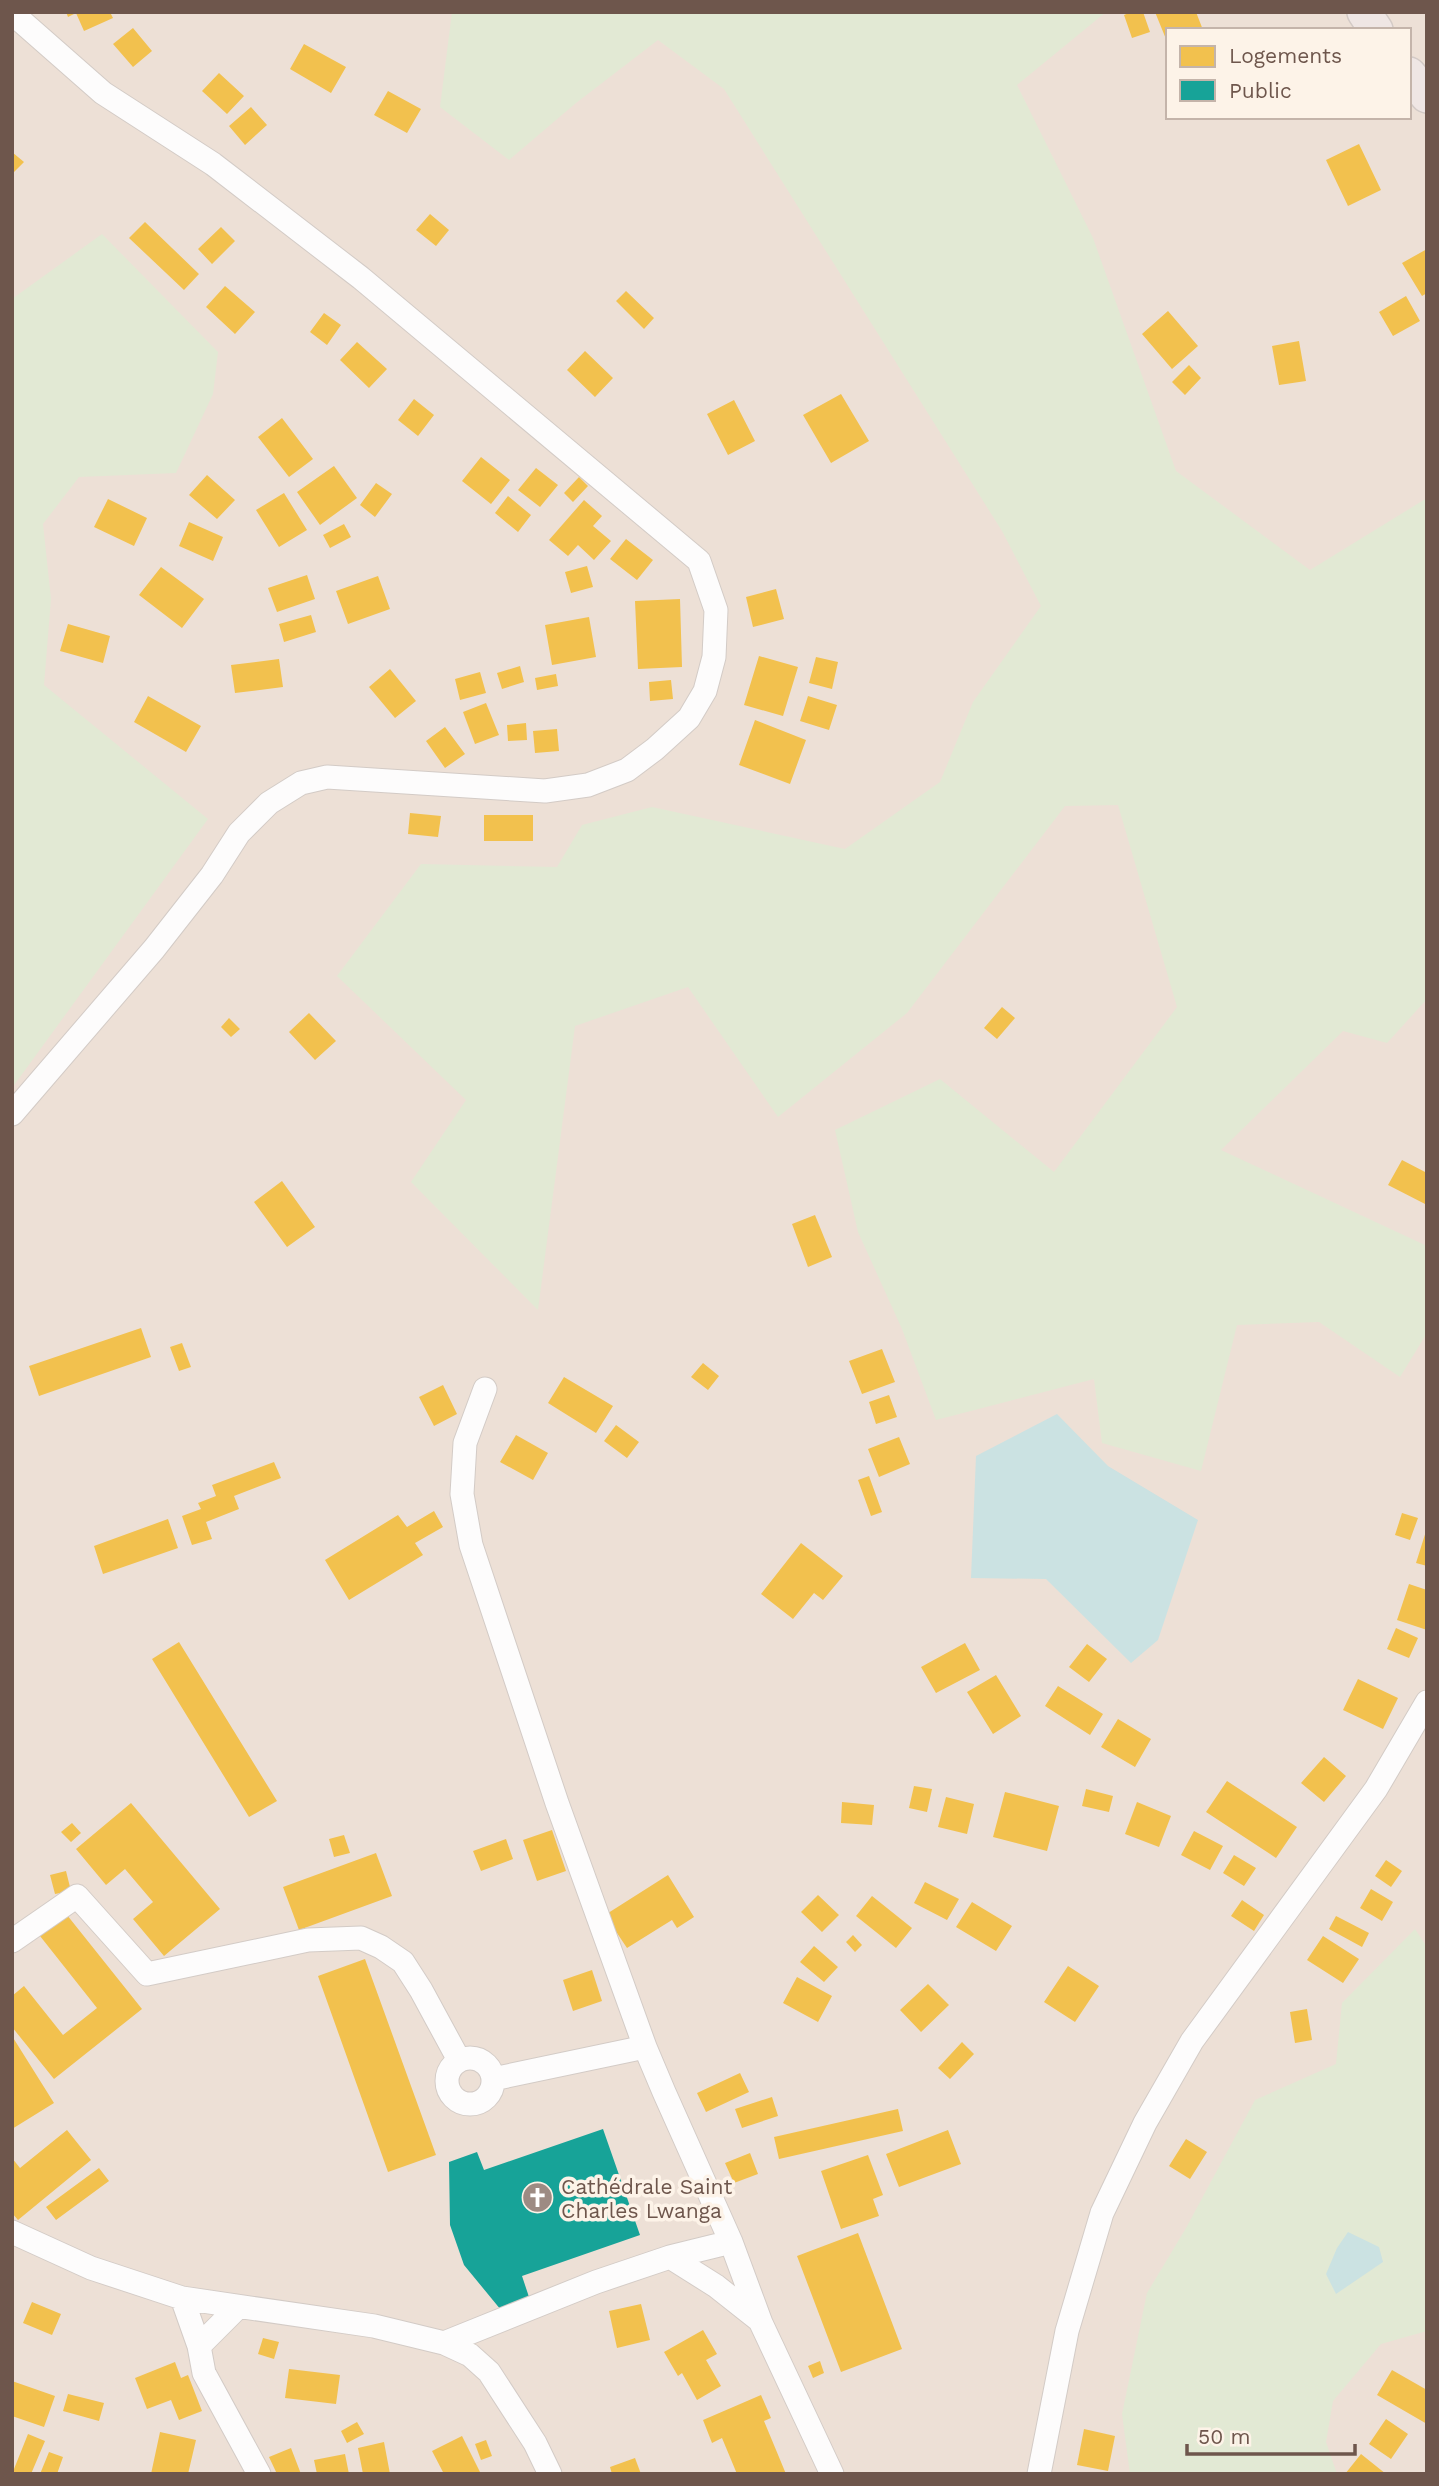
<svg xmlns="http://www.w3.org/2000/svg" width="1439" height="2486" font-family="'Work Sans',sans-serif">
<style>
.residential{fill:#ede0d6;fill-rule:evenodd}
.green{fill:#e2e9d4}
.water{fill:#cbe2e2}
.homes{fill:#f2c14e}
.public{fill:#17a398}
.lines{fill:none;stroke-linecap:round;stroke-linejoin:round}
.minor-casing{stroke:#d3cbc6;stroke-width:25}
.highway-casing{stroke:#d3cac6;stroke-width:36}
.minor{stroke:#fdfcfc;stroke-width:23}
.highway{stroke:#efe6e4;stroke-width:33}
.labels{text-anchor:middle;dominant-baseline:central;stroke-width:7;stroke-linejoin:round;paint-order:stroke}
.poi-label{font-size:21px;fill:#6e564c;stroke:#fdf3e8;text-anchor:start}
</style>
<rect width="100%" height="100%" fill="#f4eee8"/>
<path class="residential" d="M 12,12 L 1427,12 L 1427,2474 L 12,2474 ZM 1168,30 L 1409,30 L 1409,117 L 1168,117 Z"/>
<path class="green" d="M 452,12 L 1106,12 L 1017,85 L 1093,238 L 1176,471 L 1310,570 L 1427,498 L 1427,999 L 1387,1043 L 1343,1031 L 1221,1150 L 1427,1246 L 1427,1333 L 1400,1377 L 1319,1322 L 1237,1325 L 1201,1471 L 1102,1443 L 1094,1379 L 936,1420 L 902,1329 L 858,1232 L 835,1130 L 940,1079 L 1054,1172 L 1177,1007 L 1118,805 L 1065,806 L 907,1013 L 778,1117 L 688,987 L 575,1026 L 538,1310 L 411,1182 L 466,1100 L 337,976 L 421,864 L 557,867 L 582,825 L 652,807 L 845,849 L 940,782 L 973,702 L 1041,606 L 1002,531 L 724,89 L 658,40 L 576,103 L 509,160 L 440,107 Z
M 102,234 L 218,352 L 213,394 L 176,473 L 79,477 L 43,524 L 51,599 L 44,685 L 208,819 L 12,1088 L 12,299 Z
M 1415,1929 L 1427,1947 L 1427,2331 L 1381,2344 L 1333,2401 L 1326,2442 L 1337,2474 L 1130,2474 L 1122,2414 L 1147,2293 L 1186,2228 L 1255,2100 L 1336,2064 L 1342,2003 Z"/>
<path class="water" d="M 1057,1414 L 1108,1466 L 1198,1520 L 1158,1640 L 1131,1663 L 1046,1579 L 971,1578 L 976,1456 Z
M 1348,2232 L 1379,2247 L 1383,2262 L 1336,2294 L 1326,2274 L 1337,2248 Z"/>
<path class="homes" d="M 66,12 L 110,12 L 113,18 L 84,31 L 76,13 L 68,17 Z
M 1131,12 L 1143,12 L 1150,32 L 1132,38 L 1124,15 Z
M 1155,12 L 1196,12 L 1203,30 L 1168,30 L 1168,44 Z
M 133,28 L 152,51 L 133,67 L 113,44 Z
M 304,44 L 346,67 L 331,93 L 290,69 Z
M 219,73 L 244,96 L 227,114 L 202,91 Z
M 388,91 L 421,109 L 407,133 L 374,115 Z
M 251,107 L 267,125 L 245,145 L 229,126 Z
M 1359,144 L 1381,190 L 1348,206 L 1326,160 Z
M 12,152 L 24,162 L 12,174 Z
M 430,214 L 449,230 L 436,246 L 416,230 Z
M 145,222 L 199,274 L 184,290 L 129,238 Z
M 221,227 L 235,241 L 212,264 L 198,249 Z
M 1427,249 L 1427,293 L 1422,296 L 1402,263 Z
M 225,286 L 255,312 L 235,334 L 206,307 Z
M 626,291 L 654,318 L 644,329 L 616,301 Z
M 1406,296 L 1420,321 L 1393,336 L 1379,312 Z
M 1168,311 L 1198,346 L 1172,369 L 1142,334 Z
M 324,313 L 341,325 L 327,345 L 310,332 Z
M 1299,341 L 1306,381 L 1279,385 L 1272,346 Z
M 357,342 L 387,369 L 369,388 L 340,360 Z
M 585,351 L 613,378 L 595,397 L 567,370 Z
M 1189,365 L 1201,378 L 1185,395 L 1172,382 Z
M 841,394 L 869,441 L 831,463 L 803,415 Z
M 414,399 L 434,415 L 418,436 L 398,420 Z
M 734,400 L 755,441 L 728,455 L 707,414 Z
M 282,418 L 313,459 L 289,477 L 258,437 Z
M 481,457 L 510,480 L 491,504 L 462,481 Z
M 334,466 L 357,498 L 320,525 L 297,492 Z
M 536,468 L 558,485 L 540,507 L 518,490 Z
M 207,475 L 235,500 L 217,519 L 189,495 Z
M 579,477 L 588,486 L 573,502 L 564,493 Z
M 376,483 L 392,494 L 375,517 L 360,505 Z
M 284,493 L 307,530 L 279,547 L 256,510 Z
M 508,496 L 531,515 L 518,532 L 495,513 Z
M 108,499 L 147,518 L 134,546 L 94,527 Z
M 584,500 L 602,516 L 593,526 L 611,541 L 594,560 L 578,545 L 568,556 L 549,540 Z
M 189,522 L 223,537 L 213,561 L 179,546 Z
M 344,524 L 351,537 L 330,548 L 323,535 Z
M 626,539 L 653,560 L 637,580 L 610,559 Z
M 587,566 L 593,587 L 571,593 L 565,572 Z
M 161,567 L 204,599 L 182,628 L 139,595 Z
M 307,575 L 315,599 L 277,612 L 268,588 Z
M 378,576 L 390,609 L 348,624 L 336,591 Z
M 776,589 L 784,619 L 753,627 L 746,597 Z
M 680,599 L 682,667 L 638,669 L 635,601 Z
M 311,615 L 316,632 L 284,642 L 279,624 Z
M 589,617 L 596,657 L 552,665 L 545,625 Z
M 68,624 L 110,636 L 103,663 L 60,651 Z
M 759,656 L 798,667 L 783,716 L 744,705 Z
M 816,657 L 838,662 L 832,689 L 809,683 Z
M 279,659 L 283,687 L 235,693 L 231,665 Z
M 520,666 L 524,682 L 502,689 L 497,673 Z
M 390,669 L 416,701 L 395,718 L 369,687 Z
M 480,672 L 486,693 L 460,700 L 455,679 Z
M 556,674 L 558,686 L 537,690 L 535,678 Z
M 671,680 L 673,699 L 650,701 L 649,682 Z
M 148,696 L 201,726 L 186,752 L 134,722 Z
M 808,696 L 837,705 L 829,730 L 800,721 Z
M 486,703 L 499,735 L 475,744 L 463,712 Z
M 755,720 L 806,740 L 790,784 L 739,765 Z
M 526,723 L 527,740 L 508,741 L 507,725 Z
M 445,727 L 465,754 L 445,768 L 426,741 Z
M 557,729 L 559,751 L 535,753 L 533,731 Z
M 410,813 L 441,816 L 438,837 L 408,834 Z
M 484,815 L 533,815 L 533,841 L 484,841 Z
M 1002,1007 L 1015,1018 L 997,1039 L 984,1028 Z
M 309,1013 L 336,1041 L 315,1060 L 289,1032 Z
M 229,1018 L 240,1029 L 231,1037 L 221,1027 Z
M 1402,1160 L 1427,1173 L 1427,1205 L 1388,1185 Z
M 282,1181 L 315,1227 L 287,1247 L 254,1202 Z
M 815,1215 L 832,1257 L 808,1267 L 792,1224 Z
M 141,1328 L 151,1357 L 39,1396 L 29,1366 Z
M 182,1343 L 191,1367 L 179,1371 L 170,1347 Z
M 882,1349 L 895,1382 L 862,1394 L 849,1361 Z
M 703,1363 L 719,1376 L 708,1390 L 691,1377 Z
M 564,1377 L 613,1406 L 596,1433 L 548,1403 Z
M 443,1385 L 457,1414 L 434,1426 L 419,1397 Z
M 889,1395 L 897,1417 L 876,1424 L 869,1402 Z
M 616,1425 L 639,1442 L 627,1458 L 604,1441 Z
M 516,1435 L 548,1453 L 533,1480 L 500,1462 Z
M 899,1437 L 910,1464 L 879,1477 L 868,1449 Z
M 274,1462 L 281,1478 L 234,1496 L 239,1509 L 206,1522 L 212,1539 L 192,1545 L 182,1516 L 201,1509 L 198,1503 L 216,1496 L 212,1485 Z
M 869,1476 L 882,1512 L 871,1516 L 858,1480 Z
M 434,1511 L 443,1527 L 415,1543 L 423,1555 L 349,1600 L 325,1560 L 398,1515 L 407,1527 Z
M 1402,1513 L 1418,1518 L 1410,1540 L 1395,1535 Z
M 168,1519 L 178,1548 L 103,1574 L 94,1546 Z
M 1427,1528 L 1427,1566 L 1416,1563 Z
M 801,1543 L 843,1576 L 823,1600 L 814,1593 L 793,1619 L 761,1594 Z
M 1409,1584 L 1427,1590 L 1427,1630 L 1397,1620 Z
M 1396,1628 L 1418,1638 L 1409,1658 L 1387,1649 Z
M 179,1642 L 277,1801 L 249,1817 L 152,1659 Z
M 965,1643 L 980,1670 L 936,1693 L 921,1667 Z
M 1087,1644 L 1107,1659 L 1089,1682 L 1069,1667 Z
M 996,1675 L 1021,1716 L 993,1734 L 967,1692 Z
M 1358,1679 L 1398,1698 L 1383,1729 L 1343,1710 Z
M 1058,1686 L 1103,1714 L 1090,1735 L 1045,1706 Z
M 1118,1719 L 1151,1739 L 1135,1767 L 1101,1747 Z
M 1324,1757 L 1346,1776 L 1324,1802 L 1301,1783 Z
M 1227,1781 L 1297,1827 L 1276,1858 L 1206,1812 Z
M 914,1786 L 932,1789 L 927,1812 L 909,1808 Z
M 1086,1789 L 1113,1796 L 1109,1812 L 1082,1806 Z
M 1005,1792 L 1059,1806 L 1047,1851 L 993,1837 Z
M 946,1797 L 974,1804 L 967,1834 L 938,1827 Z
M 842,1802 L 874,1805 L 872,1825 L 841,1823 Z
M 1137,1802 L 1171,1816 L 1159,1847 L 1125,1834 Z
M 131,1803 L 220,1909 L 164,1956 L 133,1919 L 153,1902 L 125,1869 L 106,1885 L 76,1849 Z
M 72,1823 L 81,1833 L 71,1842 L 61,1832 Z
M 552,1830 L 566,1871 L 537,1881 L 523,1840 Z
M 1194,1831 L 1223,1846 L 1210,1870 L 1181,1855 Z
M 344,1835 L 350,1853 L 334,1857 L 329,1839 Z
M 506,1839 L 513,1859 L 481,1871 L 473,1851 Z
M 376,1853 L 392,1896 L 299,1930 L 283,1887 Z
M 1234,1855 L 1256,1868 L 1244,1886 L 1223,1873 Z
M 1386,1860 L 1402,1871 L 1391,1887 L 1375,1876 Z
M 66,1871 L 71,1891 L 55,1894 L 50,1875 Z
M 668,1875 L 694,1917 L 677,1928 L 672,1920 L 627,1948 L 605,1915 Z
M 925,1882 L 959,1899 L 947,1920 L 914,1903 Z
M 1371,1889 L 1393,1902 L 1382,1921 L 1360,1908 Z
M 818,1895 L 839,1915 L 822,1932 L 801,1912 Z
M 872,1896 L 912,1928 L 896,1948 L 856,1916 Z
M 1242,1900 L 1264,1915 L 1254,1931 L 1231,1916 Z
M 972,1902 L 1012,1926 L 996,1951 L 956,1927 Z
M 67,1915 L 142,2009 L 54,2079 L 12,2027 L 12,1996 L 24,1986 L 63,2035 L 97,2008 L 40,1936 Z
M 1336,1916 L 1369,1933 L 1362,1947 L 1329,1929 Z
M 853,1935 L 862,1945 L 855,1952 L 846,1942 Z
M 1323,1936 L 1359,1959 L 1343,1983 L 1307,1960 Z
M 814,1946 L 838,1967 L 824,1982 L 800,1962 Z
M 365,1959 L 436,2155 L 388,2172 L 318,1976 Z
M 1068,1966 L 1099,1986 L 1075,2022 L 1044,2002 Z
M 592,1970 L 602,2001 L 573,2011 L 563,1980 Z
M 797,1977 L 832,1996 L 818,2022 L 783,2003 Z
M 928,1984 L 949,2005 L 921,2032 L 900,2010 Z
M 1307,2009 L 1312,2040 L 1295,2043 L 1290,2012 Z
M 12,2036 L 54,2103 L 12,2129 Z
M 962,2042 L 974,2054 L 950,2079 L 938,2068 Z
M 740,2073 L 749,2092 L 706,2112 L 697,2093 Z
M 772,2097 L 778,2116 L 742,2128 L 735,2109 Z
M 898,2109 L 903,2131 L 779,2159 L 774,2137 Z
M 67,2130 L 91,2160 L 18,2220 L 12,2213 L 12,2158 L 20,2168 Z
M 948,2130 L 961,2164 L 899,2187 L 886,2154 Z
M 1186,2139 L 1207,2152 L 1190,2179 L 1169,2166 Z
M 750,2153 L 758,2174 L 734,2183 L 725,2163 Z
M 868,2155 L 883,2195 L 873,2199 L 879,2216 L 841,2229 L 821,2171 Z
M 99,2168 L 109,2181 L 56,2220 L 46,2207 Z
M 858,2233 L 902,2349 L 841,2372 L 797,2256 Z
M 32,2302 L 61,2314 L 52,2335 L 23,2323 Z
M 641,2304 L 650,2340 L 617,2348 L 609,2311 Z
M 703,2330 L 717,2354 L 706,2360 L 721,2386 L 697,2400 L 682,2373 L 678,2376 L 664,2352 Z
M 263,2338 L 279,2342 L 274,2359 L 258,2354 Z
M 820,2361 L 824,2373 L 813,2378 L 808,2366 Z
M 175,2362 L 181,2378 L 188,2375 L 202,2411 L 179,2420 L 171,2400 L 147,2409 L 135,2378 Z
M 289,2369 L 340,2375 L 336,2404 L 285,2398 Z
M 1392,2370 L 1427,2390 L 1427,2424 L 1377,2395 Z
M 12,2381 L 55,2396 L 44,2427 L 12,2416 Z
M 68,2394 L 104,2403 L 99,2421 L 63,2411 Z
M 761,2395 L 771,2418 L 764,2421 L 786,2474 L 737,2474 L 722,2438 L 712,2443 L 703,2420 Z
M 1386,2419 L 1408,2434 L 1391,2459 L 1369,2444 Z
M 357,2422 L 364,2434 L 347,2443 L 341,2431 Z
M 1084,2429 L 1115,2436 L 1108,2471 L 1077,2465 Z
M 160,2432 L 196,2440 L 188,2474 L 151,2474 Z
M 28,2434 L 45,2441 L 31,2474 L 12,2474 Z
M 462,2436 L 481,2474 L 444,2474 L 432,2451 Z
M 486,2440 L 492,2456 L 481,2460 L 475,2444 Z
M 384,2442 L 390,2474 L 363,2474 L 358,2448 Z
M 291,2448 L 301,2474 L 277,2474 L 269,2457 Z
M 49,2452 L 63,2457 L 57,2474 L 40,2474 Z
M 345,2454 L 349,2474 L 317,2474 L 314,2460 Z
M 1361,2454 L 1386,2474 L 1345,2474 Z
M 635,2458 L 641,2474 L 612,2474 L 610,2467 Z"/>
<path class="public" d="M 603,2129 L 640,2235 L 522,2276 L 530,2300 L 501,2310 L 464,2265 L 450,2225 L 449,2162 L 477,2152 L 484,2170 Z"/>
<g class="lines">
<defs>
<path id="minor" d="M 12,13 L 103,93 L 213,164 L 361,278 L 699,561 L 716,610 L 714,657 L 705,691 L 689,718 L 655,749 L 627,770 L 588,785 L 545,791 L 327,777 L 301,783 L 269,803 L 239,833 L 212,875 L 154,949 L 12,1114
M 485,1389 L 465,1443 L 462,1494 L 471,1545 L 557,1803 L 645,2047
M 12,1941 L 77,1896 L 147,1974 L 308,1940 L 361,1938 L 381,1947 L 403,1962 L 421,1990 L 459,2060
M447 2081a23 23 0 1 1 46 0a23 23 0 1 1-46 0Z
M 493,2079 L 645,2047 L 664,2092 L 731,2242 L 761,2323 L 832,2474
M 12,2232 L 91,2268 L 182,2298 L 374,2326 L 444,2343 L 470,2355 L 489,2372 L 535,2443 L 550,2474
M 670,2257 L 716,2286 L 759,2320
M 182,2298 L 199,2346 L 204,2373 L 259,2474
M 444,2343 L 596,2282 L 670,2257 L 731,2242
M 199,2346 L 238,2307
M 1039,2474 L 1067,2331 L 1102,2213 L 1145,2123 L 1192,2041 L 1376,1789 L 1427,1702"/>
<path id="highway" d="M 1364,12 L 1376,30
M 1409,74 L 1427,96"/>
</defs>
<use href="#minor" class="minor-casing"/>
<use href="#highway" class="highway-casing"/>
<use href="#minor" class="minor"/>
<use href="#highway" class="highway"/>
</g>
<defs>
<symbol id="church-disc" viewBox="-11 -11 22 22"><circle r="9.5" fill="#9d8b83" stroke="#fdf3e8"/><path d="M-1.2-6h2.4v3.5h3.3v2.4h-3.3V6h-2.4V-.1h-3.3v-2.4h3.3Z" fill="#fff"/></symbol>
</defs>
<g fill-rule="evenodd">
<use href="#church-disc" x="520" y="2180" width="35" height="35"/>
</g>
<g class="labels">
<g class="poi-label">
<text x="561" y="2186">Cathédrale Saint<tspan x="561" dy="24">Charles Lwanga</tspan></text>
</g>
</g>
<rect width="1439" height="2486" fill="none" stroke="#6e564c" stroke-width="28"/>
<rect x="1166" y="28" width="245" height="91" fill="#fdf3e8" stroke="#c4b4aa" stroke-width="2"/>
<rect x="1180" y="46" width="35" height="21" fill="#f2c14e" stroke="#c4b4aa" stroke-width="2"/>
<text x="1229" y="63" font-size="21" fill="#6e564c">Logements</text>
<rect x="1180" y="80" width="35" height="21" fill="#17a398" stroke="#c4b4aa" stroke-width="2"/>
<text x="1229" y="98" font-size="21" fill="#6e564c">Public</text>
<path d="M1187 2444v10h168v-10" fill="none" stroke="#6e564c" stroke-width="3.5"/>
<text x="1198" y="2444" font-size="21" fill="#6e564c" stroke="#fdf3e8" stroke-width="5" paint-order="stroke">50 m</text>
</svg>
